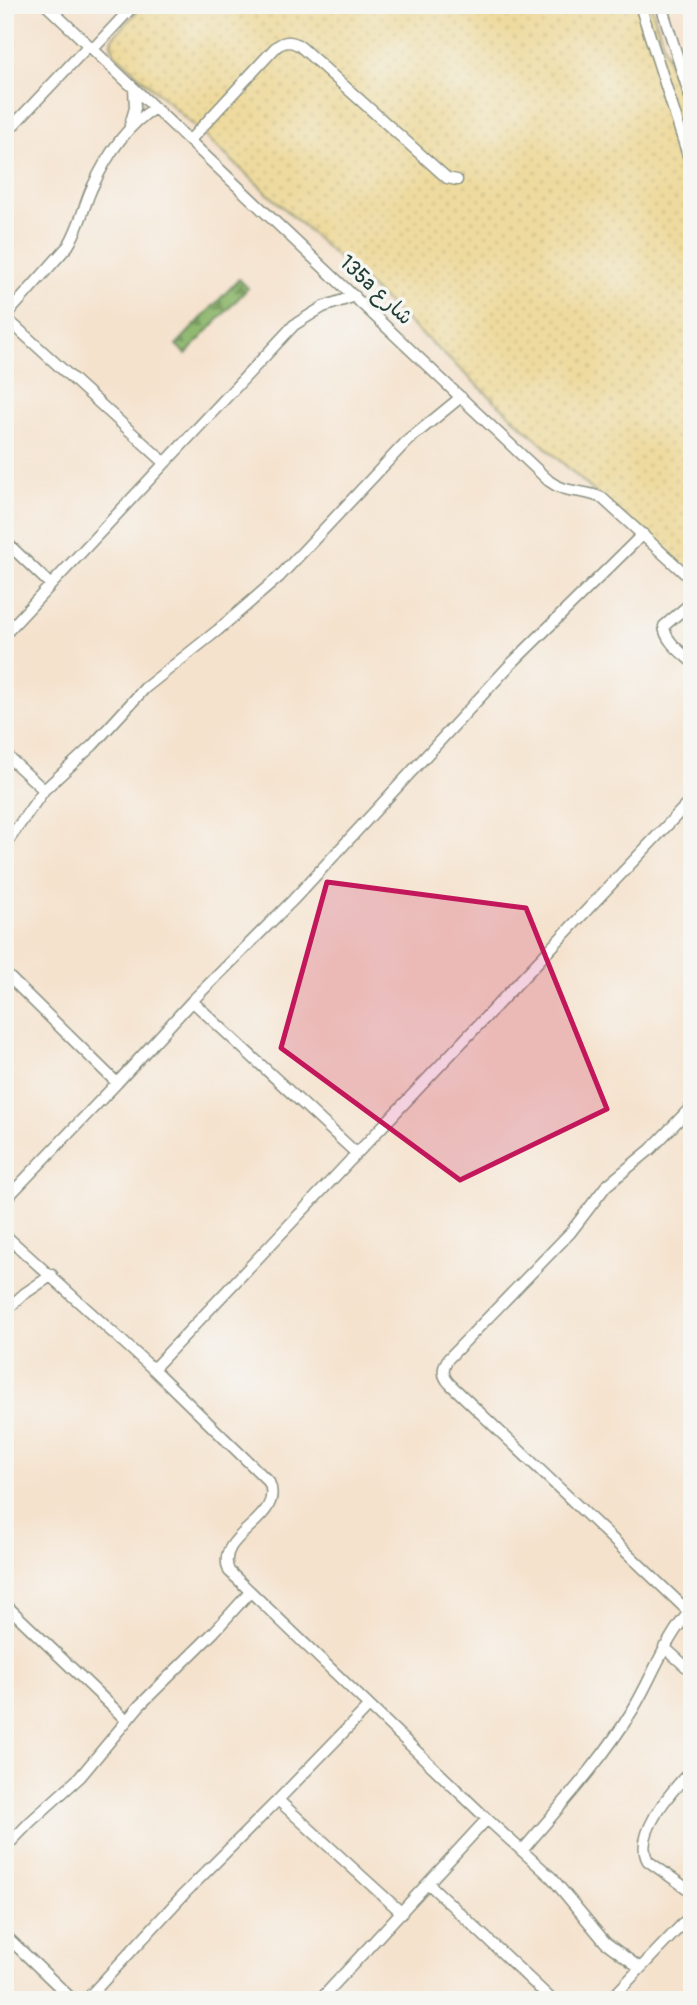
<svg xmlns="http://www.w3.org/2000/svg" width="697" height="2005" font-family="Pangolin,'Playpen Sans Arabic',sans-serif">
<style>
.forest{fill:url(#forest-firs);stroke:#577a51;stroke-width:2}
.sand{fill:url(#sand-dots);stroke:#868c69;stroke-width:2}
.lines{fill:none;stroke-linecap:round;stroke-linejoin:round}
.minor-casing{stroke:#8a9080;stroke-width:13}
.minor{stroke:#fff;stroke-width:10}
.marked{fill:#c2185b;fill-opacity:0.2;stroke:#c2185b;stroke-width:5;stroke-linejoin:round}
.labels{text-anchor:middle;dominant-baseline:central;stroke-width:7;stroke-linejoin:round;paint-order:stroke}
.street-label{font-size:21px;fill:#1f3d34;stroke:#f6f6f2}
</style>
<defs>
<pattern id="forest-firs" width="22" height="20" patternUnits="userSpaceOnUse" patternTransform="scale(1.75)"><rect width="22" height="20" fill="#8fb86e"/><path d="M5 1l3.5 6h-7zM16 11l3.5 6h-7z" fill="#74975b"/></pattern>
<pattern id="sand-dots" width="8" height="8" patternUnits="userSpaceOnUse" patternTransform="scale(1.75)"><rect width="8" height="8" fill="#eeda9e"/><path d="M2 2h.1M6 6h.1" fill="none" stroke="#ccbc89" stroke-width="1.8" stroke-linecap="round"/></pattern>
</defs>
<rect width="100%" height="100%" fill="#f6f6f2"/>
<filter id="ink" filterUnits="userSpaceOnUse"><feTurbulence type="fractalNoise" baseFrequency=".0143" numOctaves="2"/><feDisplacementMap in="SourceGraphic" scale="14" xChannelSelector="R" yChannelSelector="G"/><feConvolveMatrix kernelMatrix="1 2 1 2 8 2 1 2 1" color-interpolation-filters="sRGB"/></filter>
<filter id="wash" filterUnits="userSpaceOnUse"><feTurbulence type="fractalNoise" baseFrequency=".00686" numOctaves="4" result="noise"/><feDisplacementMap in="SourceGraphic" scale="28" xChannelSelector="R" yChannelSelector="G"/><feGaussianBlur stdDeviation="1.57" result="paint"/><feColorMatrix in="noise" values="0 0 0 0 0 0 0 0 0 0 0 0 0 0 0 0 0 1.4 0 .05"/><feComposite in="paint" operator="in"/></filter>
<g filter="url(#wash)">
<rect width="100%" height="100%" fill="#f5e2cd"/>
<path class="forest" d="M 239,279 L 248,288 L 186,354 L 176,345 Z"/>
<path class="sand" d="M 143,5 L 651,5 L 692,136 L 692,581 L 114,53 L 111,43 L 113,37 Z"/>
</g>
<g filter="url(#ink)">
<g class="lines">
<defs>
<path id="minor" d="M 46,5 L 549,481 C 566,494 584,489 602,498 L 692,580
M 640,5 L 692,168
M 661,5 L 692,103
M 93,49 L 134,5
M 155,108 C 126,125 105,159 91,190 C 83,209 79,228 68,246 L 5,317 L 165,463
M 130,125 L 135,108 L 134,88
M 5,134 L 89,45
M 190,140 L 275,48 C 284,40 293,40 302,48 L 447,178 L 457,180
M 5,541 L 51,585
M 692,602 L 664,626 C 665,641 681,652 692,662
M 5,634 L 294,325 L 323,307 L 355,296
M 5,754 L 44,790
M 5,845 L 44,790 L 93,745 L 145,688 L 218,630 L 279,577 L 406,442 L 461,397
M 5,973 L 117,1083
M 192,1001 L 356,1153
M 5,1200 L 117,1083 L 192,1001 L 293,900 L 509,666 L 643,534
M 5,1235 L 153,1369 L 269,1482 C 286,1520 213,1534 229,1571 L 487,1819 L 552,1878 L 605,1942 L 640,1968
M 5,1311 L 24,1294 L 52,1275
M 153,1369 L 692,799
M 5,1604 L 126,1720
M 689,1612 L 450,1384 C 442,1376 442,1368 448,1359 L 570,1233 L 606,1186 L 651,1149 L 692,1106
M 664,1647 L 692,1672
M 692,1769 C 675,1787 632,1834 648,1861 L 692,1892
M 278,1800 L 402,1913
M 5,1848 L 30,1822 L 80,1777 L 139,1706 L 214,1632 L 250,1592
M 522,1851 C 560,1806 601,1762 632,1711 C 653,1677 664,1639 692,1609
M 429,1884 L 552,2000
M 5,1935 L 73,2000
M 86,2000 L 184,1894 L 278,1800 L 369,1706
M 320,2000 L 487,1819
M 610,2000 L 692,1914"/>
</defs>
<use href="#minor" class="minor-casing"/>
<use href="#minor" class="minor"/>
</g>
</g>
<path class="marked" d="M 327,882 L 526,908 L 607,1109 L 460,1180 L 281,1048 Z"/>
<g class="labels">
<g class="street-label">
<text transform="translate(376 290) rotate(43)">135a شارع</text>
</g>
</g>
<rect width="697" height="2005" fill="none" stroke="#f6f6f2" stroke-width="28"/>
</svg>
